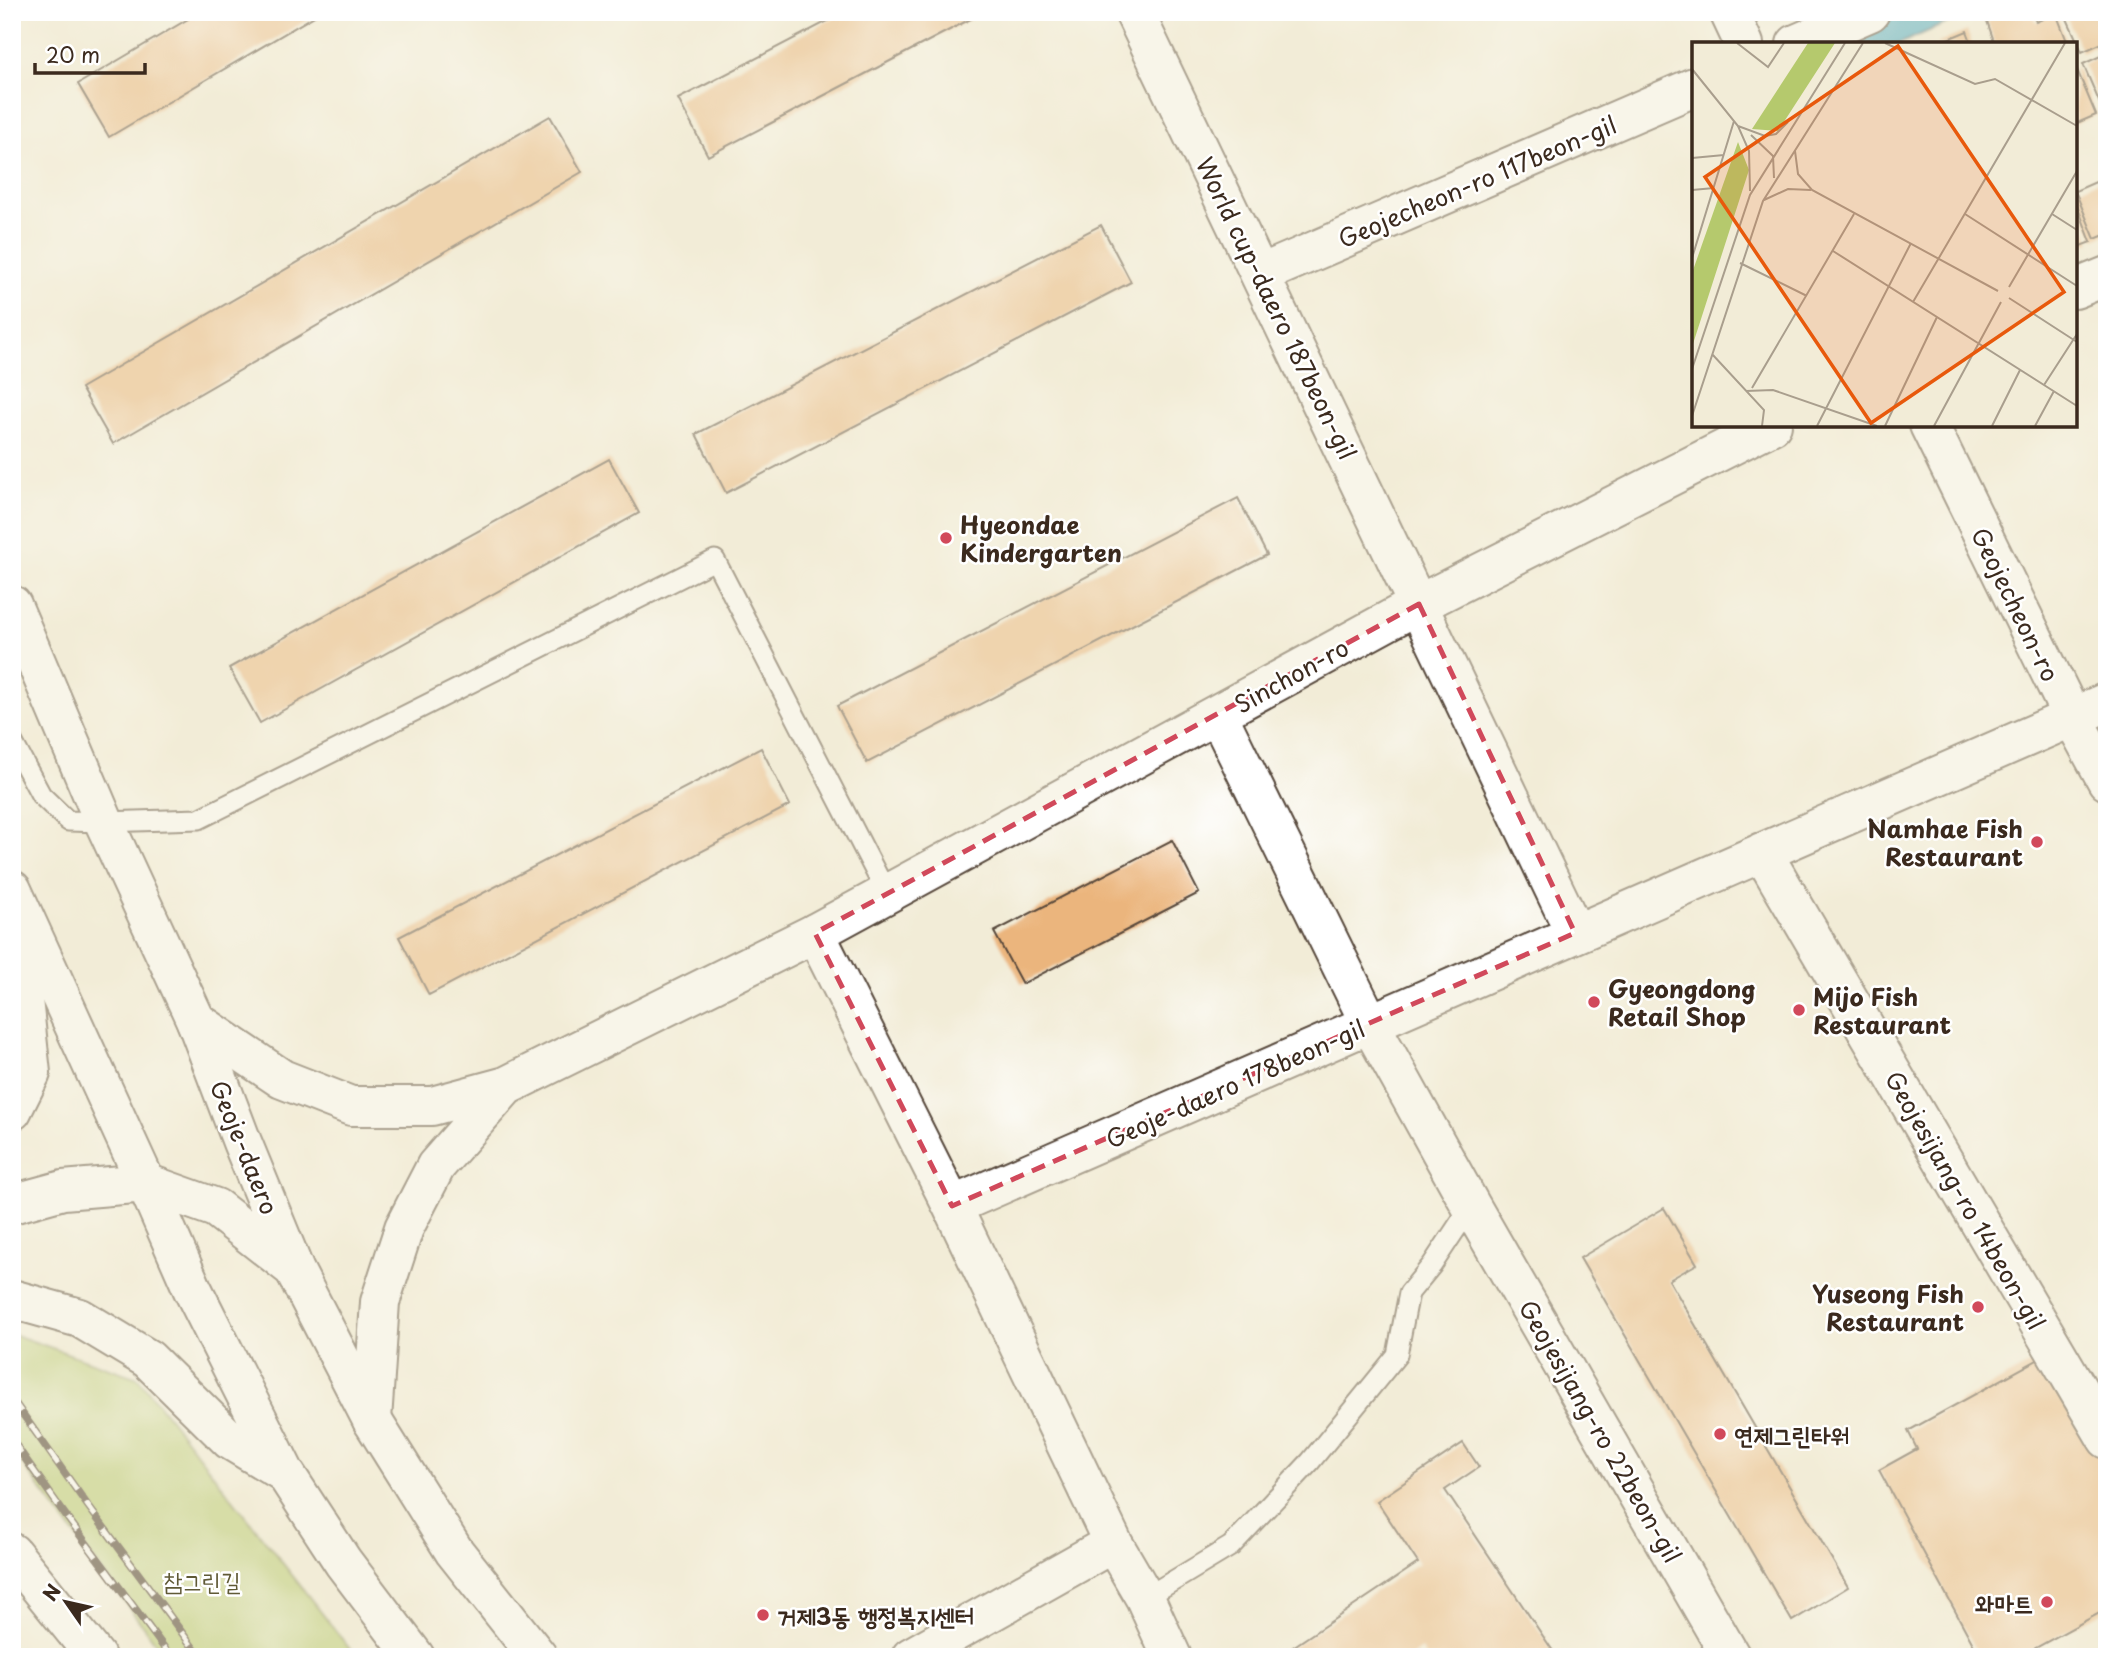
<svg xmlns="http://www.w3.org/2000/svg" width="2119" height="1669" font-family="'Playpen Sans','Poor Story',sans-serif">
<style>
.green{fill:#b5c96d;stroke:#787a46;stroke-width:2}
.water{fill:#46a9c5;stroke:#406a72;stroke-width:2}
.building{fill:#ebb57d}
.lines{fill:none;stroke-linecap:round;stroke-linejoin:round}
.service-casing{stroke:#56473a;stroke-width:23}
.minor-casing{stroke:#56473a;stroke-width:42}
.tertiary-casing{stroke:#56473a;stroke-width:42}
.secondary-casing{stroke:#56473a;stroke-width:42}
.primary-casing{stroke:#56473a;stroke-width:42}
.service{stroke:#fff;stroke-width:19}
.minor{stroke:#fff;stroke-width:38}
.tertiary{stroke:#fff;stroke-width:38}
.secondary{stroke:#fff;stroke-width:38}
.primary{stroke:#fff;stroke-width:38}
.rail-casing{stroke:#3b2a1e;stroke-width:8}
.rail{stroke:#fff;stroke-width:5;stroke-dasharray:16;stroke-linecap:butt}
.marked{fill:none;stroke:#d1495b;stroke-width:5;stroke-dasharray:14 9;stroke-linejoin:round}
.poi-dot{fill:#d1495b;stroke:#fff;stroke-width:2.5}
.labels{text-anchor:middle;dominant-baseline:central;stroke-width:5;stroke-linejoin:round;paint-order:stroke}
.street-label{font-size:24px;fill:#3b2a1e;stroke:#fff}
.poi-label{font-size:24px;font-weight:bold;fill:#3b2a1e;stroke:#fff;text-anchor:start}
.park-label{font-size:24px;fill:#605a36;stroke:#fff}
.inset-road{fill:none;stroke:#a99e8d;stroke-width:2}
.view{fill:#e8590c;fill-opacity:0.15;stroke:#e8590c;stroke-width:3.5}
.inset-edge{fill:none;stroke:#3b2a1e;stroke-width:3.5}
</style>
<rect width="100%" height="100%" fill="#fff"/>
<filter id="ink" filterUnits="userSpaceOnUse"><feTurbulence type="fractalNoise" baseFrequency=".0143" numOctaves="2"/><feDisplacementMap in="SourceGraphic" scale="14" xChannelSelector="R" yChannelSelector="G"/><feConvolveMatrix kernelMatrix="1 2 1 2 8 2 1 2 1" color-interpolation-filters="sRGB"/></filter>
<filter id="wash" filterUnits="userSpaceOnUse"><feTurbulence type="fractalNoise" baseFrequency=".00686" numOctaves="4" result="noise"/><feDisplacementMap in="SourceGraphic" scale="28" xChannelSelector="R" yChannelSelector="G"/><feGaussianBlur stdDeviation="1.57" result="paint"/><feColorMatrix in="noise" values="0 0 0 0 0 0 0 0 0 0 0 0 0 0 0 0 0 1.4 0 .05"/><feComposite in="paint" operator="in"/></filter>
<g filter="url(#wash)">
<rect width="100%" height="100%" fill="#f2ecd7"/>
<path class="green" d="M 12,1334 L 138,1378 L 356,1657 L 166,1657 L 12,1450 Z"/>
<path class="water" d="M 1855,12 L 1972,12 L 1899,44 L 1776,44 Z"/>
<g id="blocks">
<path class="building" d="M 200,12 L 321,12 L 109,137 L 78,84 Z
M 845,12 L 984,12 L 708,156 L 678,99 Z
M 2010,12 L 2032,12 L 2036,22 L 2056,13 L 2068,44 L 1995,44 L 1987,21 Z
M 2064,12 L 2107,12 L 2107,41 L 2082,52 Z
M 1967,31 L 1972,44 L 1936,44 Z
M 2107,53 L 2107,104 L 2101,106 L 2083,64 Z
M 2075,65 L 2096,115 L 2075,124 Z
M 550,116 L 582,172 L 113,444 L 81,388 Z
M 2107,177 L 2107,234 L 2095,239 L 2075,191 Z
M 2075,200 L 2091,242 L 2075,248 Z
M 1101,225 L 1131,282 L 726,493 L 696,434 Z
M 609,459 L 639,513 L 260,723 L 229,668 Z
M 1238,498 L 1267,555 L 867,763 L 837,706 Z
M 761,748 L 790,805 L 429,995 L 399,937 Z
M 1172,840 L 1199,893 L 1022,984 L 994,932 Z
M 1664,1208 L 1697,1264 L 1669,1280 L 1848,1587 L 1792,1621 L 1580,1258 Z
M 2048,1354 L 2107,1462 L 2107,1609 L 2019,1657 L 1980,1657 L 1879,1470 L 1917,1449 L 1908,1431 Z
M 1463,1443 L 1479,1467 L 1445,1490 L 1557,1657 L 1426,1657 L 1421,1649 L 1410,1657 L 1278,1657 L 1418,1563 L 1377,1501 Z"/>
</g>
</g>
<g filter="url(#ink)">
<use href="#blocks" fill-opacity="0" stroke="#56473a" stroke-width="2"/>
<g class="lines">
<defs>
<path id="service" d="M 12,741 L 41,795 L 68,821 L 104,822 L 199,819 L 715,560 L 887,894
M 1145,1598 L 1231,1546 L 1310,1462 L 1397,1355 L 1409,1293 L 1432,1265 L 1471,1206"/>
<path id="minor" d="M 1134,12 L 1575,933
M 1796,44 L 1870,12
M 1261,274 L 1694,87
M 1218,715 L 1370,1024 L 1471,1206 L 1731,1657
M 1762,852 L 2107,1439
M 815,933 L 952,1206 L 1113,1543 L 1145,1598 L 1172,1657
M 952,1206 L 2107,702
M 911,1657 L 1113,1543"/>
<path id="tertiary" d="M 12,1553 L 96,1657"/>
<path id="secondary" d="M 1729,12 L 1744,44
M 2075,289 L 2107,276
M 1929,425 L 2072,717 L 2107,781
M 12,969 L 22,990 L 31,1073 L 12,1111
M 196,1021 L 282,1079 L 351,1106 L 432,1106 L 506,1086 L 815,933 L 1419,604 L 1772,425
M 372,1420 L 380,1302 L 404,1228 L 436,1166 L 506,1086"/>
<path id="primary" d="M 12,605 L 104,822 L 196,1021 L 242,1142 L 295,1271 L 372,1420 L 454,1551 L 538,1657
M 12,890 L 146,1183 L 192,1288 L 285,1473 L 343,1562 L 415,1657
M 12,1204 L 63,1190 L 146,1183 L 216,1208 L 294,1269
M 12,1299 L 80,1318 L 148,1359 L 230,1440 L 285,1473"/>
</defs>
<use href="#service" class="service-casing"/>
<use href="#minor" class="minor-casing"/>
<use href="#tertiary" class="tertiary-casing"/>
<use href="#secondary" class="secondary-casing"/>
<use href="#primary" class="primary-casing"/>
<use href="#service" class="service"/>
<use href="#minor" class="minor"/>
<use href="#tertiary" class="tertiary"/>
<use href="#secondary" class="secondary"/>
<use href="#primary" class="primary"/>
<defs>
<path id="rail" d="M 12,1399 L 88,1506 L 200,1657
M 12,1440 L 66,1516 L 171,1657"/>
</defs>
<use href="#rail" class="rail-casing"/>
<use href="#rail" class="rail"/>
</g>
</g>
<path d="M0 0H2119V1669H0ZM 1419,604 L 1575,933 L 952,1206 L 815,933 Z" fill="#f2ecd7" fill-opacity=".55" fill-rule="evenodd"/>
<path class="marked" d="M 1419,604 L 1575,933 L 952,1206 L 815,933 Z"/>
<g class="poi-dot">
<circle cx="946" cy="538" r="7"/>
<circle cx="2037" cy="842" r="7"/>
<circle cx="1594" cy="1002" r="7"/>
<circle cx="1799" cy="1010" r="7"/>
<circle cx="1978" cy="1307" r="7"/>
<circle cx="1720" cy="1434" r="7"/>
<circle cx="2047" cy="1602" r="7"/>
<circle cx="763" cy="1615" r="7"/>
</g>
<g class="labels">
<g class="street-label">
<text transform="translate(1477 181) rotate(-23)">Geojecheon-ro 117beon-gil</text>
<text transform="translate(1277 308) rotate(64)">World cup-daero 187beon-gil</text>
<text transform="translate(2016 604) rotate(64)">Geojecheon-ro</text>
<text transform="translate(1291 675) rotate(-29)">Sinchon-ro</text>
<text transform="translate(1235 1083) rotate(-24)">Geoje-daero 178beon-gil</text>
<text transform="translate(245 1147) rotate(68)">Geoje-daero</text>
<text transform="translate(1966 1200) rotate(60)">Geojesijang-ro 14beon-gil</text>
<text transform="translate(1601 1431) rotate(60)">Geojesijang-ro 22beon-gil</text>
</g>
<g class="poi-label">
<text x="960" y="524">Hyeondae<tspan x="960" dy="28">Kindergarten</tspan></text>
<text x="2023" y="828" text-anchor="end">Namhae Fish<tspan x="2023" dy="28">Restaurant</tspan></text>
<text x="1608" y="988">Gyeongdong<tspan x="1608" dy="28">Retail Shop</tspan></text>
<text x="1813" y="996">Mijo Fish<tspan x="1813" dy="28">Restaurant</tspan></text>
<text x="1964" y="1293" text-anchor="end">Yuseong Fish<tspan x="1964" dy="28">Restaurant</tspan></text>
<text x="1734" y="1434">연제그린타워</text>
<text x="2033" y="1602" text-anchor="end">와마트</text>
<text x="777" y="1615">거제3동 행정복지센터</text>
</g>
<g class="park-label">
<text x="202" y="1580">참그린길</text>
</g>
</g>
<g transform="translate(1692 42)">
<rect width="385" height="385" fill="#f2ecd7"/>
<path d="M 116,1 L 143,1 L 86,89 L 60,87 ZM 46,100 L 57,128 L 0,305 L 0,231 Z" fill="#b5c96d"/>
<path class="inset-road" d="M 45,1 L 76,25 L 92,1M 193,1 L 283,42 L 303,37 L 385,84M 0,27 L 46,84 L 57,109 L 58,149M 46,84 L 73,94 L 84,92 L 96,80M 59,93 L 81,114 L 82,136M 103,109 L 106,132 L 120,148 L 306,249M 0,116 L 32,113M 0,148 L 22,146M 72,158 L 96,147 L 119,148M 273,172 L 385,244M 360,172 L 385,188M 141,209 L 385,364M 0,216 L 42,79M 48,221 L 115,254M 317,245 L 385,129M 317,256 L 385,300M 221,260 L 373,1M 20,312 L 72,368 L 70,384M 0,327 L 58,153 L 153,1M 352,343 L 385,292M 60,346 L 162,172M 54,349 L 81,348 L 185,384M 0,374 L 71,159 L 171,1M 125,384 L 219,201M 193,384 L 245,275M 242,384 L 309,260M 300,384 L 328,328M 343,384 L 362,349"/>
<path class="view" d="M 206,4 L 372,250 L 179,381 L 13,135 Z"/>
<rect width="385" height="385" class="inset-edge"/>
</g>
<rect width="2119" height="1669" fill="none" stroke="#fff" stroke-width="42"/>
<g transform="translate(66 1602) rotate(304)" stroke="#ffffff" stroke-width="5" paint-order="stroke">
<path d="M0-5L12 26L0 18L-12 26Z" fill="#3b2a1e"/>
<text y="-10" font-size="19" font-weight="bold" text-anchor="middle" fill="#3b2a1e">N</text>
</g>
<path d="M35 63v10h110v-10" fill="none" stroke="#3b2a1e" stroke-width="3.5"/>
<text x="46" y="63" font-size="21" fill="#3b2a1e" stroke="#ffffff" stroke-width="5" paint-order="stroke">20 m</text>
</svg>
